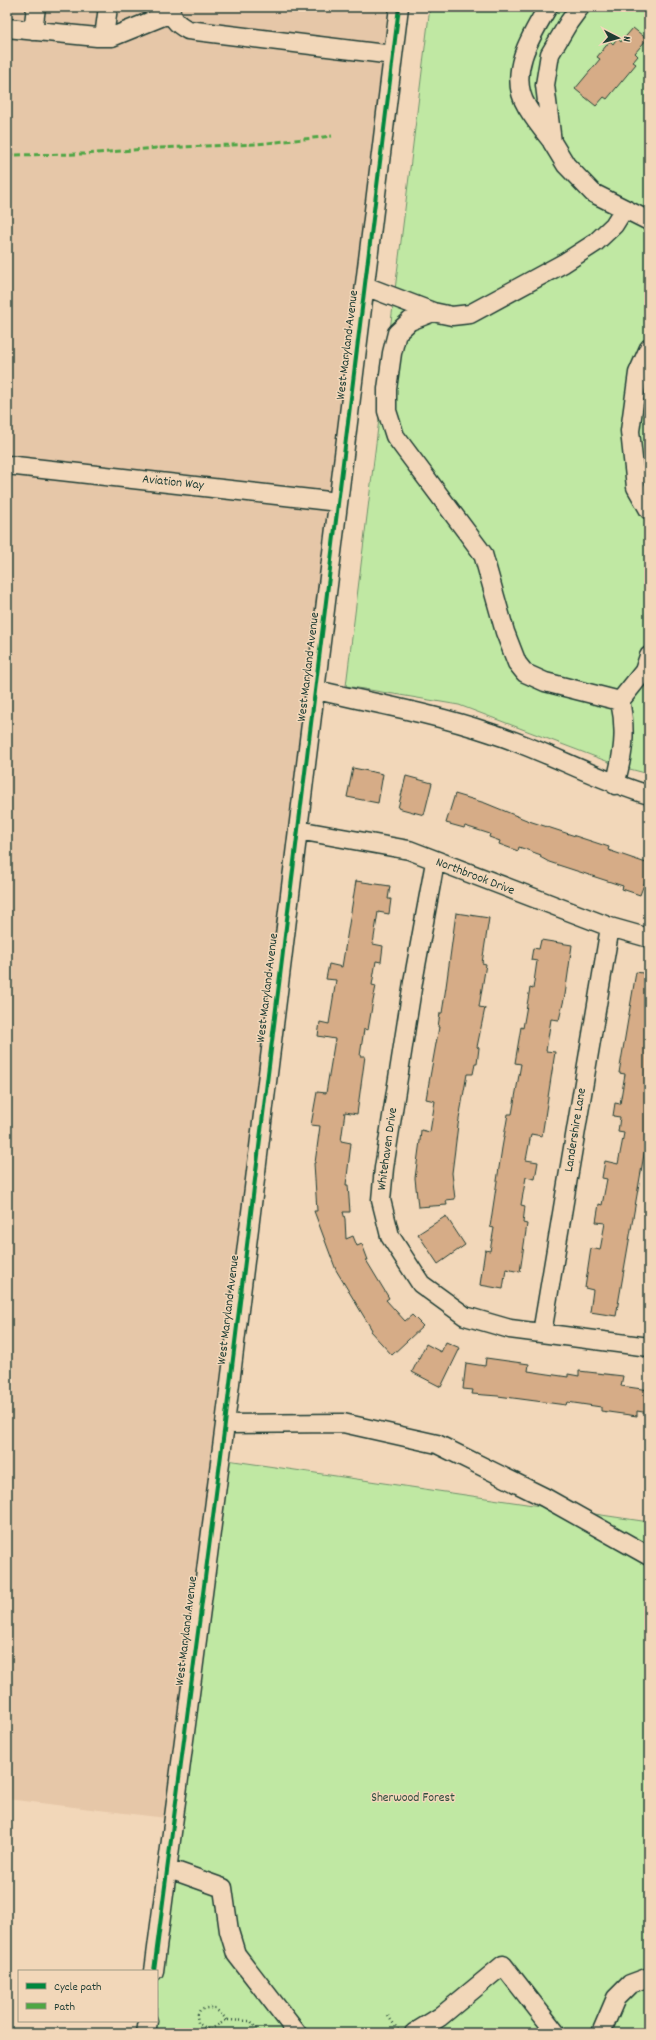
<svg xmlns="http://www.w3.org/2000/svg" width="656" height="2040" font-family="Dekko,sans-serif">
<style>
.built{fill:#e6c7a8}
.green{fill:#c0e8a3;stroke:#70926c}
.building{fill:#d6ac87;stroke:#1f3d34}
.lines{fill:none;stroke-linecap:round;stroke-linejoin:round}
.minor-casing{stroke:#1f3d34;stroke-width:21}
.path{stroke:#1f3d34;stroke-width:2.5;stroke-dasharray:1 3;stroke-linecap:butt}
.minor{stroke:#f2d7b9;stroke-width:18}
.quiet{stroke:#4fa644;stroke-width:3;stroke-dasharray:6 3;stroke-linecap:butt}
.cycleway-casing{stroke:#f2d7b9;stroke-width:6}
.cycleway{stroke:#00873e;stroke-width:4}
.labels{text-anchor:middle;dominant-baseline:central;stroke-width:3;stroke-linejoin:round;paint-order:stroke}
.street-label{font-size:13px;fill:#1f3d34;stroke:#f2d7b9}
.park-label{font-size:13px;fill:#2f4e3f;stroke:#f2d7b9}
</style>
<rect width="100%" height="100%" fill="#f2d7b9"/>
<filter id="ink" filterUnits="userSpaceOnUse"><feTurbulence type="fractalNoise" baseFrequency=".025" numOctaves="2"/><feDisplacementMap in="SourceGraphic" scale="8" xChannelSelector="R" yChannelSelector="G"/><feConvolveMatrix kernelMatrix="1 2 1 2 8 2 1 2 1" color-interpolation-filters="sRGB"/></filter>
<g filter="url(#ink)">
<path class="built" d="M 7,7 L 389,7 L 338,428 L 254,1146 L 166,1818 L 7,1799 Z"/>
<path class="green" d="M 430,7 L 649,7 L 649,774 L 622,767 L 459,705 L 346,686 Z
M 220,1459 L 649,1522 L 649,2033 L 146,2033 L 148,2021 L 157,2021 L 157,1971 Z"/>
<path class="building" d="M 633,28 L 647,39 L 635,53 L 638,56 L 633,62 L 636,64 L 607,99 L 604,97 L 596,106 L 575,89 L 600,59 L 597,57 L 610,41 L 613,44 L 617,38 L 621,42 Z
M 353,768 L 383,774 L 378,803 L 347,797 Z
M 406,776 L 432,783 L 424,815 L 398,808 Z
M 455,794 L 485,803 L 529,821 L 609,847 L 608,850 L 649,864 L 649,871 L 640,895 L 622,889 L 623,886 L 549,862 L 540,857 L 541,855 L 519,847 L 518,851 L 499,844 L 500,841 L 489,837 L 490,834 L 465,826 L 464,828 L 446,823 Z
M 356,881 L 390,886 L 388,899 L 391,899 L 389,914 L 378,912 L 373,944 L 383,946 L 381,962 L 376,961 L 372,985 L 376,986 L 373,1001 L 368,1030 L 364,1029 L 360,1056 L 365,1056 L 357,1114 L 345,1112 L 341,1141 L 351,1143 L 346,1185 L 348,1185 L 350,1212 L 343,1212 L 345,1219 L 346,1239 L 353,1236 L 357,1246 L 362,1244 L 368,1260 L 366,1260 L 389,1298 L 386,1300 L 405,1321 L 412,1315 L 423,1326 L 392,1355 L 370,1331 L 372,1330 L 336,1270 L 314,1211 L 317,1211 L 314,1163 L 315,1163 L 320,1126 L 311,1125 L 317,1092 L 326,1093 L 335,1039 L 318,1036 L 320,1022 L 329,1024 L 336,980 L 326,979 L 329,964 L 342,967 Z
M 456,913 L 489,918 L 482,963 L 486,964 L 479,1007 L 485,1008 L 477,1047 L 479,1048 L 477,1064 L 475,1064 L 473,1074 L 467,1074 L 458,1125 L 452,1173 L 455,1199 L 446,1200 L 447,1205 L 418,1207 L 415,1178 L 420,1141 L 421,1130 L 430,1132 L 435,1101 L 426,1099 L 439,1027 L 438,1027 L 440,1013 L 442,1013 L 446,987 Z
M 541,940 L 572,945 L 565,995 L 559,1020 L 551,1019 L 546,1051 L 555,1052 L 542,1136 L 531,1134 L 526,1160 L 538,1162 L 535,1179 L 526,1177 L 521,1205 L 525,1206 L 523,1223 L 527,1224 L 520,1272 L 506,1269 L 503,1289 L 480,1285 L 485,1250 L 490,1251 L 494,1228 L 490,1227 L 502,1148 L 508,1114 L 512,1114 L 521,1064 L 515,1063 L 521,1027 L 523,1028 L 530,988 L 533,989 L 537,961 L 531,960 L 533,948 L 539,949 Z
M 636,972 L 649,974 L 649,1137 L 647,1137 L 616,1316 L 590,1312 L 593,1290 L 585,1288 L 591,1248 L 600,1250 L 605,1223 L 596,1222 L 599,1204 L 602,1205 L 607,1179 L 602,1178 L 605,1161 L 618,1164 L 624,1133 L 618,1132 L 620,1117 L 613,1116 L 615,1103 L 620,1104 L 625,1074 L 619,1073 Z
M 446,1216 L 465,1245 L 438,1264 L 418,1234 Z
M 446,1342 L 460,1348 L 441,1387 L 412,1372 L 426,1344 L 441,1352 Z
M 486,1358 L 529,1364 L 528,1371 L 568,1377 L 568,1374 L 579,1376 L 579,1371 L 623,1376 L 621,1386 L 649,1390 L 649,1413 L 637,1411 L 637,1416 L 601,1411 L 601,1407 L 567,1402 L 566,1405 L 498,1396 L 472,1394 L 473,1390 L 463,1389 L 466,1363 L 485,1366 Z"/>
<g class="lines">
<defs>
<path id="minor" d="M 170,7 C 171,19 178,25 188,30 L 393,55
M 548,7 C 530,37 507,74 527,107 C 534,119 543,130 551,140
M 580,7 L 569,22 L 550,54 L 545,85 L 552,142 L 566,165 L 593,193 L 649,221
M 7,28 L 97,37 L 112,37 L 171,13
M 33,31 L 36,7
M 104,37 L 108,7
M 365,286 L 433,312 L 452,316 L 470,314 L 564,263 L 595,243 L 614,225 L 624,209
M 433,312 L 410,321 L 397,333 L 392,353 L 387,389 L 387,411 L 395,436 L 483,554 L 505,632 L 517,663 L 525,673 L 545,682 L 620,701
M 649,348 L 638,373 L 630,431 L 636,487 L 649,510
M 7,465 L 338,502
M 316,690 C 374,703 434,714 491,733 C 545,750 594,779 649,795
M 615,785 C 623,755 627,732 620,701 L 644,671 L 649,656
M 298,830 L 409,850 L 610,927 L 649,938
M 435,862 L 413,982 L 384,1168 L 381,1200 L 390,1236 L 421,1284 L 465,1316 L 510,1329 L 649,1347
M 542,1333 L 610,927
M 225,1424 L 343,1423 L 437,1444 L 544,1497 L 649,1556
M 167,1868 L 223,1888 L 229,1931 L 236,1954 L 297,2033
M 154,1971 L 225,1424 L 399,7
M 146,2033 L 148,2021
M 414,2033 L 440,2017 L 503,1965 L 556,2033
M 601,2033 L 616,1998 L 630,1984 L 649,1977"/>
</defs>
<use href="#minor" class="minor-casing"/>
<path class="path" d="M 388,2016 L 399,2031
M 227,2020 C 218,2010 213,2005 200,2010 L 197,2016 L 198,2023 L 209,2030 L 227,2020 L 251,2021 L 259,2033"/>
<use href="#minor" class="minor"/>
<path class="quiet" d="M 7,155 L 85,154 L 157,148 L 257,144 L 332,136"/>
<defs>
<path id="cycleway" d="M 154,1971 L 225,1424 L 399,7"/>
</defs>
<use href="#cycleway" class="cycleway-casing"/>
<use href="#cycleway" class="cycleway"/>
</g>
</g>
<g class="labels">
<g class="street-label">
<text transform="translate(348 345) rotate(-83)">West Maryland Avenue</text>
<text transform="translate(173 483) rotate(6)">Aviation Way</text>
<text transform="translate(309 667) rotate(-83)">West Maryland Avenue</text>
<text transform="translate(475 877) rotate(21)">Northbrook Drive</text>
<text transform="translate(268 988) rotate(-83)">West Maryland Avenue</text>
<text transform="translate(576 1130) rotate(-81)">Landershire Lane</text>
<text transform="translate(388 1149) rotate(-82)">Whitehaven Drive</text>
<text transform="translate(229 1310) rotate(-83)">West Maryland Avenue</text>
<text transform="translate(187 1631) rotate(-83)">West Maryland Avenue</text>
</g>
<g class="park-label">
<text x="413" y="1798">Sherwood Forest</text>
</g>
</g>
<rect width="656" height="2040" fill="none" stroke="#f2d7b9" stroke-width="24"/>
<rect x="12" y="12" width="632" height="2016" fill="none" stroke="#1f3d34" stroke-width="1.5" filter="url(#ink)"/>
<rect x="18" y="1970" width="140" height="52" fill="#f2d7b9" stroke="#9e9984"/>
<rect x="26" y="1983" width="20" height="6" fill="#00873e" stroke="#9e9984"/>
<text x="54" y="1990" font-size="12" fill="#1f3d34">Cycle path</text>
<rect x="26" y="2003" width="20" height="6" fill="#4fa644" stroke="#9e9984"/>
<text x="54" y="2010" font-size="12" fill="#1f3d34">Path</text>
<g transform="translate(618 38) rotate(96)" stroke="#f2d7b9" stroke-width="3" paint-order="stroke">
<path d="M0-3L7 15L0 10L-7 15Z" fill="#1f3d34"/>
<text y="-6" font-size="11" font-weight="bold" text-anchor="middle" fill="#1f3d34">N</text>
</g>
</svg>
